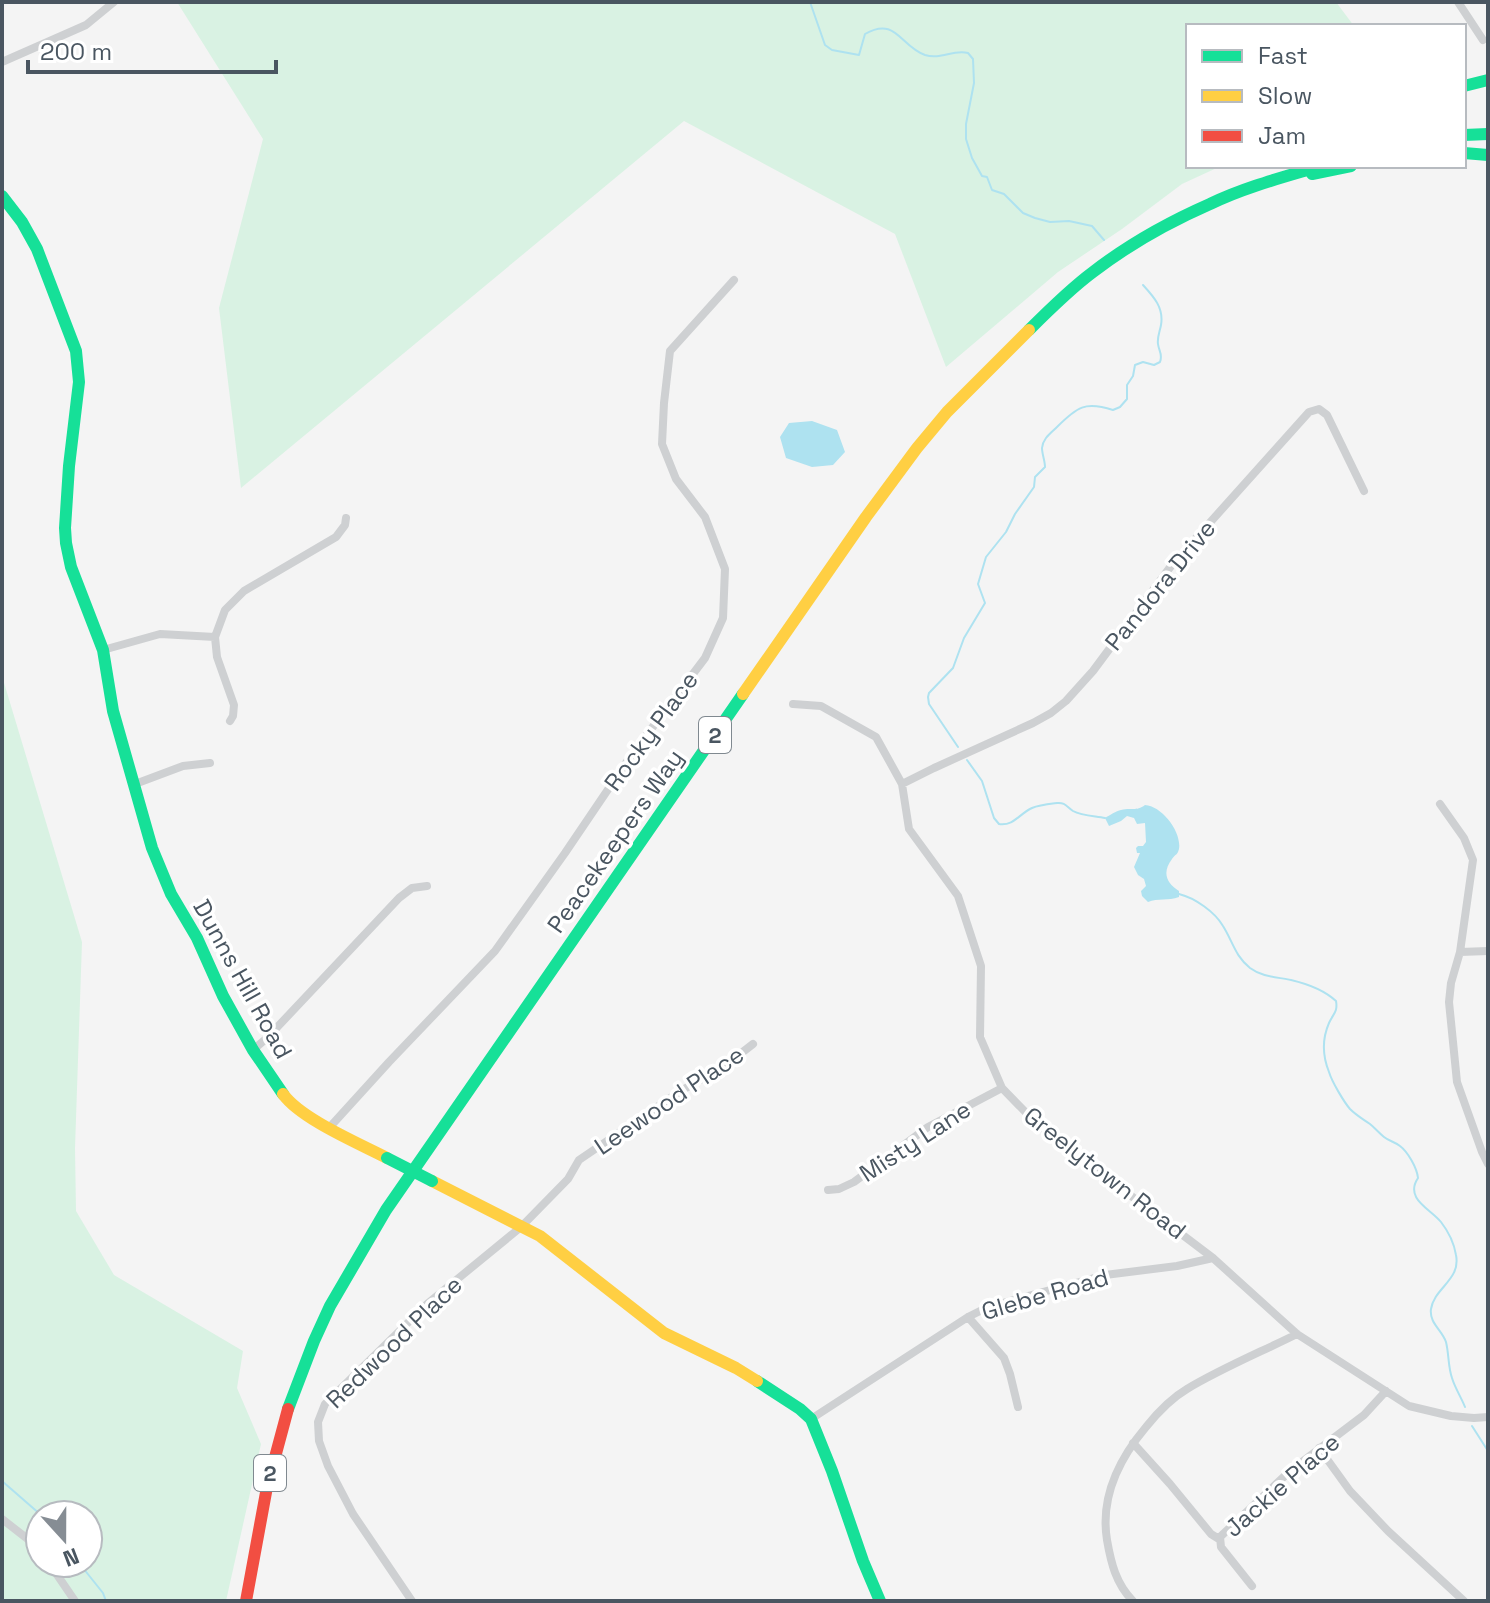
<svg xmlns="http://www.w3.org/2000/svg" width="1490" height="1603" font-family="'Space Grotesk',sans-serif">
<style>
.green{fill:#d9f2e3;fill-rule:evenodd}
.water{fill:#aee2f0}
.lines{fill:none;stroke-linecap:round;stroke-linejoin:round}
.stream{stroke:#aee2f0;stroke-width:2}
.street{stroke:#ced0d2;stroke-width:8}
.fast{stroke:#16e098;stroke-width:12}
.slow{stroke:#ffcf43;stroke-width:12}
.jam{stroke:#f24e42;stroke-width:12}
.fast-bridge{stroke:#16e098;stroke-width:12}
.labels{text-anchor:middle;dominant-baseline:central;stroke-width:7;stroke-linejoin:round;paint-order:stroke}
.shield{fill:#fff;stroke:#808990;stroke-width:2}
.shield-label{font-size:22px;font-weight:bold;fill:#4a5661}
.street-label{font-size:24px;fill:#4a5661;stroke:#fff}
</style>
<rect width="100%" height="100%" fill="#f4f4f4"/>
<path class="green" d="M 177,2 L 1336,2 L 1354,26 L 1188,26 L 1188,166 L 1221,166 L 1182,184 L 1122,229 L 1058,272 L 946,367 L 895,234 L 684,121 L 241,488 L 219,308 L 263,139 Z
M 2,676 L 82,942 L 75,1148 L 76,1211 L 114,1275 L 243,1351 L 237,1388 L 261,1444 L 226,1601 L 2,1601 ZM 40,1515 L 88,1515 L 88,1563 L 40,1563 Z"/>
<path class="water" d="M 812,421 L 837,430 L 845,452 L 833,465 L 812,467 L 786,458 L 780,437 L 789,423 Z
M 1145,805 C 1162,806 1182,832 1179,849 C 1177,856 1176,853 1172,859 C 1162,872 1166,883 1179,891 L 1179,897 C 1168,901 1158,898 1148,902 L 1142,896 L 1141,891 L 1146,886 L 1144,879 L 1138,875 L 1134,867 L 1140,853 L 1137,853 L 1136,848 L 1138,846 L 1143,846 L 1146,842 L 1145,823 L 1137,824 L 1134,818 L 1127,816 L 1121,821 L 1109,826 L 1105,818 C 1110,815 1116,811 1121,810 C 1131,807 1136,812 1145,805 Z"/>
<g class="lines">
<path class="stream" d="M 810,2 L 825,45 L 832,50 L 859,55 L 865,34 C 896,16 900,46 925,55 C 941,60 953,49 968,53 L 973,59 L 974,83 L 966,124 L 966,139 L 972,158 L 982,176 L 987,177 L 992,190 L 1004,194 L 1023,213 L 1035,218 L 1050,222 L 1069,221 L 1092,226 L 1104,240
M 958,747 L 929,704 L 928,697 L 929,693 L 953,668 L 964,638 L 985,603 L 978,584 L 986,557 L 1006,532 L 1015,514 L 1034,487 L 1035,477 L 1045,467 C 1045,461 1042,454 1042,448 C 1043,438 1051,433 1057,427 C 1077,407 1085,401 1113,410 L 1120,407 L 1127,399 L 1127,385 L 1133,376 L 1135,365 L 1143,362 L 1154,365 L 1160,362 C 1163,354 1159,352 1158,344 C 1157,337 1160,331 1161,325 C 1164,308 1154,297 1143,285
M 967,760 L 982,781 L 994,818 L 999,824 C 1014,826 1019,814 1032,808 C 1039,805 1049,804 1057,803 C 1065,802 1067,807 1073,811 C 1082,816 1095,816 1105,818
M 1179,894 C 1195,898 1215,912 1223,926 C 1233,942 1235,956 1250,968 C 1262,977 1277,977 1291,980 C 1308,984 1324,990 1336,1001 C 1338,1012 1333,1014 1329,1023 C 1322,1039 1323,1057 1329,1072 C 1332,1082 1344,1102 1350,1109 C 1357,1116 1363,1119 1370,1124 C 1375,1128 1379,1133 1384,1137 C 1389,1141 1395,1142 1400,1146 C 1408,1152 1417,1168 1418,1178 C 1404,1199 1431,1209 1441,1222 C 1448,1231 1454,1243 1456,1255 C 1461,1280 1434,1288 1431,1309 C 1429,1323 1442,1330 1446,1342 C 1449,1354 1448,1367 1452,1378 C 1455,1388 1461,1397 1465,1407
M 1472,1426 L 1488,1451
M 2,1481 L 41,1515
M 79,1563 L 103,1593 L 106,1601"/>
<path class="street" d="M 1458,2 L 1483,40
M 2,62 L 86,25 L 114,2
M 103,650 L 160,634 L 215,637
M 793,704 L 821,706 L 876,737 L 902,784 L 909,829 L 958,896 L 981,966 L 980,1037 L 1002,1088 L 1039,1126 L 1213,1258 L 1297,1334 L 1409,1406 L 1451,1416 L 1474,1418 L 1488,1417
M 230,721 L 233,716 L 234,705 L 217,657 L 215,637 L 225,610 L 244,591 L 336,537 L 345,525 L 346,518
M 135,784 L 183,766 L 210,763
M 902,784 L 934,768 L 1033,723 L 1051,713 L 1066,701 L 1093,671 L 1171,566 L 1309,412 L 1319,409 L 1327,415 L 1364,491
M 1440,804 L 1464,838 L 1473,860 L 1460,952 L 1451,983 L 1449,1002 L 1457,1082 L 1482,1152 L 1488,1164
M 1460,952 L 1488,951
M 253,1050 L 267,1038 L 399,898 L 412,888 L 427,886
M 329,1128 L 389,1062 L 495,951 L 565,853 L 630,757 L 705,658 L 723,618 L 725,569 L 705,517 L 676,479 L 662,444 L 664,403 L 670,351 L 734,280
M 828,1190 L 839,1189 L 854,1182 L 928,1127 L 1002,1088
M 968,1317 L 1004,1358 L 1010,1374 L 1018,1407
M 811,1419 L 968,1317 L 988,1307 L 1105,1275 L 1177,1266 L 1213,1258
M 1133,1443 L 1170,1484 L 1211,1534 L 1219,1539
M 1319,1448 L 1350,1491 L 1388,1531 L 1464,1601
M 2,1519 L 29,1540 L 40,1552
M 49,1563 L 75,1601
M 1252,1586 L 1221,1547 L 1220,1537 L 1290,1471 L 1364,1415 L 1386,1391
M 412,1601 L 353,1514 L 328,1466 L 319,1441 L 318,1422 L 325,1404 L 427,1304 L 521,1227 L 568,1179 L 579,1160 L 679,1092 L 726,1065 L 753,1044
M 1133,1601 C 1116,1584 1111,1563 1107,1540 C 1100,1497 1119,1459 1146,1427 C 1158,1412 1170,1399 1187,1389 C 1222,1368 1261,1352 1297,1334"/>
<path class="fast" d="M 1464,86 L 1488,80
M 1464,135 L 1488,134
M 1464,153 L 1488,155
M 1312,174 L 1351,166
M 2,196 L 22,222 L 37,249 L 76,351 L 79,382 L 69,466 L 65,528 L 66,543 L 71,567 L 103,650 L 113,711 L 152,848 L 171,894 L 197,938 L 223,996 L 253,1050 L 283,1094
M 1029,330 C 1049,310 1070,289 1093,272 C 1128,245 1169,222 1210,204 C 1245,187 1284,177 1321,166
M 757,1381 L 800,1409 L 811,1419 L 832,1471 L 863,1561 L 880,1601
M 288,1409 L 314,1341 L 330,1306 L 386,1210 L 743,694"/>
<path class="slow" d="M 743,694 L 866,517 L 917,448 L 947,412 L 1029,330
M 283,1094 C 301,1119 358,1143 387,1158
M 432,1181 L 540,1236 L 664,1333 L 736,1368 L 757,1381"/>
<path class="jam" d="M 246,1601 L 267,1487 L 288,1409"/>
<path class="fast-bridge" d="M 387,1158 L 432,1181"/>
</g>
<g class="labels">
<g class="shield">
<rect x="699" y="717" width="32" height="36" rx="6"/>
<rect x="254" y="1455" width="32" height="36" rx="6"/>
</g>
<g class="shield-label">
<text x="715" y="735">2</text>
<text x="270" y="1473">2</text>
</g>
<g class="street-label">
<text transform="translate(1160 585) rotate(-51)">Pandora Drive</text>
<text transform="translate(651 731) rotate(-54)">Rocky Place</text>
<text transform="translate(615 841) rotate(-55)">Peacekeepers Way</text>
<text transform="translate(243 979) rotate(61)">Dunns Hill Road</text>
<text transform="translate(669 1100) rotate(-34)">Leewood Place</text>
<text transform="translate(915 1141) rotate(-33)">Misty Lane</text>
<text transform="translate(1105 1173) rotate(38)">Greelytown Road</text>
<text transform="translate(1045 1294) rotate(-16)">Glebe Road</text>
<text transform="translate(394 1342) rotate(-44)">Redwood Place</text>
<text transform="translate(1282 1485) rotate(-41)">Jackie Place</text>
</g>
</g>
<rect width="1490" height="1603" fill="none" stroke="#4a5661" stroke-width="8"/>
<rect x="1186" y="24" width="280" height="144" fill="#ffffff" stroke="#b7bbc0" stroke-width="2"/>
<rect x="1202" y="50" width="40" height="12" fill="#16e098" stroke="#b7bbc0" stroke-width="2"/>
<text x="1258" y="64" font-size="24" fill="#4a5661">Fast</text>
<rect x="1202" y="90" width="40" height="12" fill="#ffcf43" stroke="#b7bbc0" stroke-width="2"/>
<text x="1258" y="104" font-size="24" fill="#4a5661">Slow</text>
<rect x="1202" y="130" width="40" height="12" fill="#f24e42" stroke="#b7bbc0" stroke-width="2"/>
<text x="1258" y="144" font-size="24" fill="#4a5661">Jam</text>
<g transform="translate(64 1539) rotate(159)"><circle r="38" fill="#ffffff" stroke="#b7bbc0" stroke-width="2"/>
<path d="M0-6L14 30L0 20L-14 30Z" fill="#868d94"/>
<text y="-12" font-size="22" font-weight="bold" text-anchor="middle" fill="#4a5661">N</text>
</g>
<path d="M28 60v12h248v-12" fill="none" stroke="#4a5661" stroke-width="4"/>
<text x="40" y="60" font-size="24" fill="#4a5661" stroke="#ffffff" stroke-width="6" paint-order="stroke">200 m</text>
</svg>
